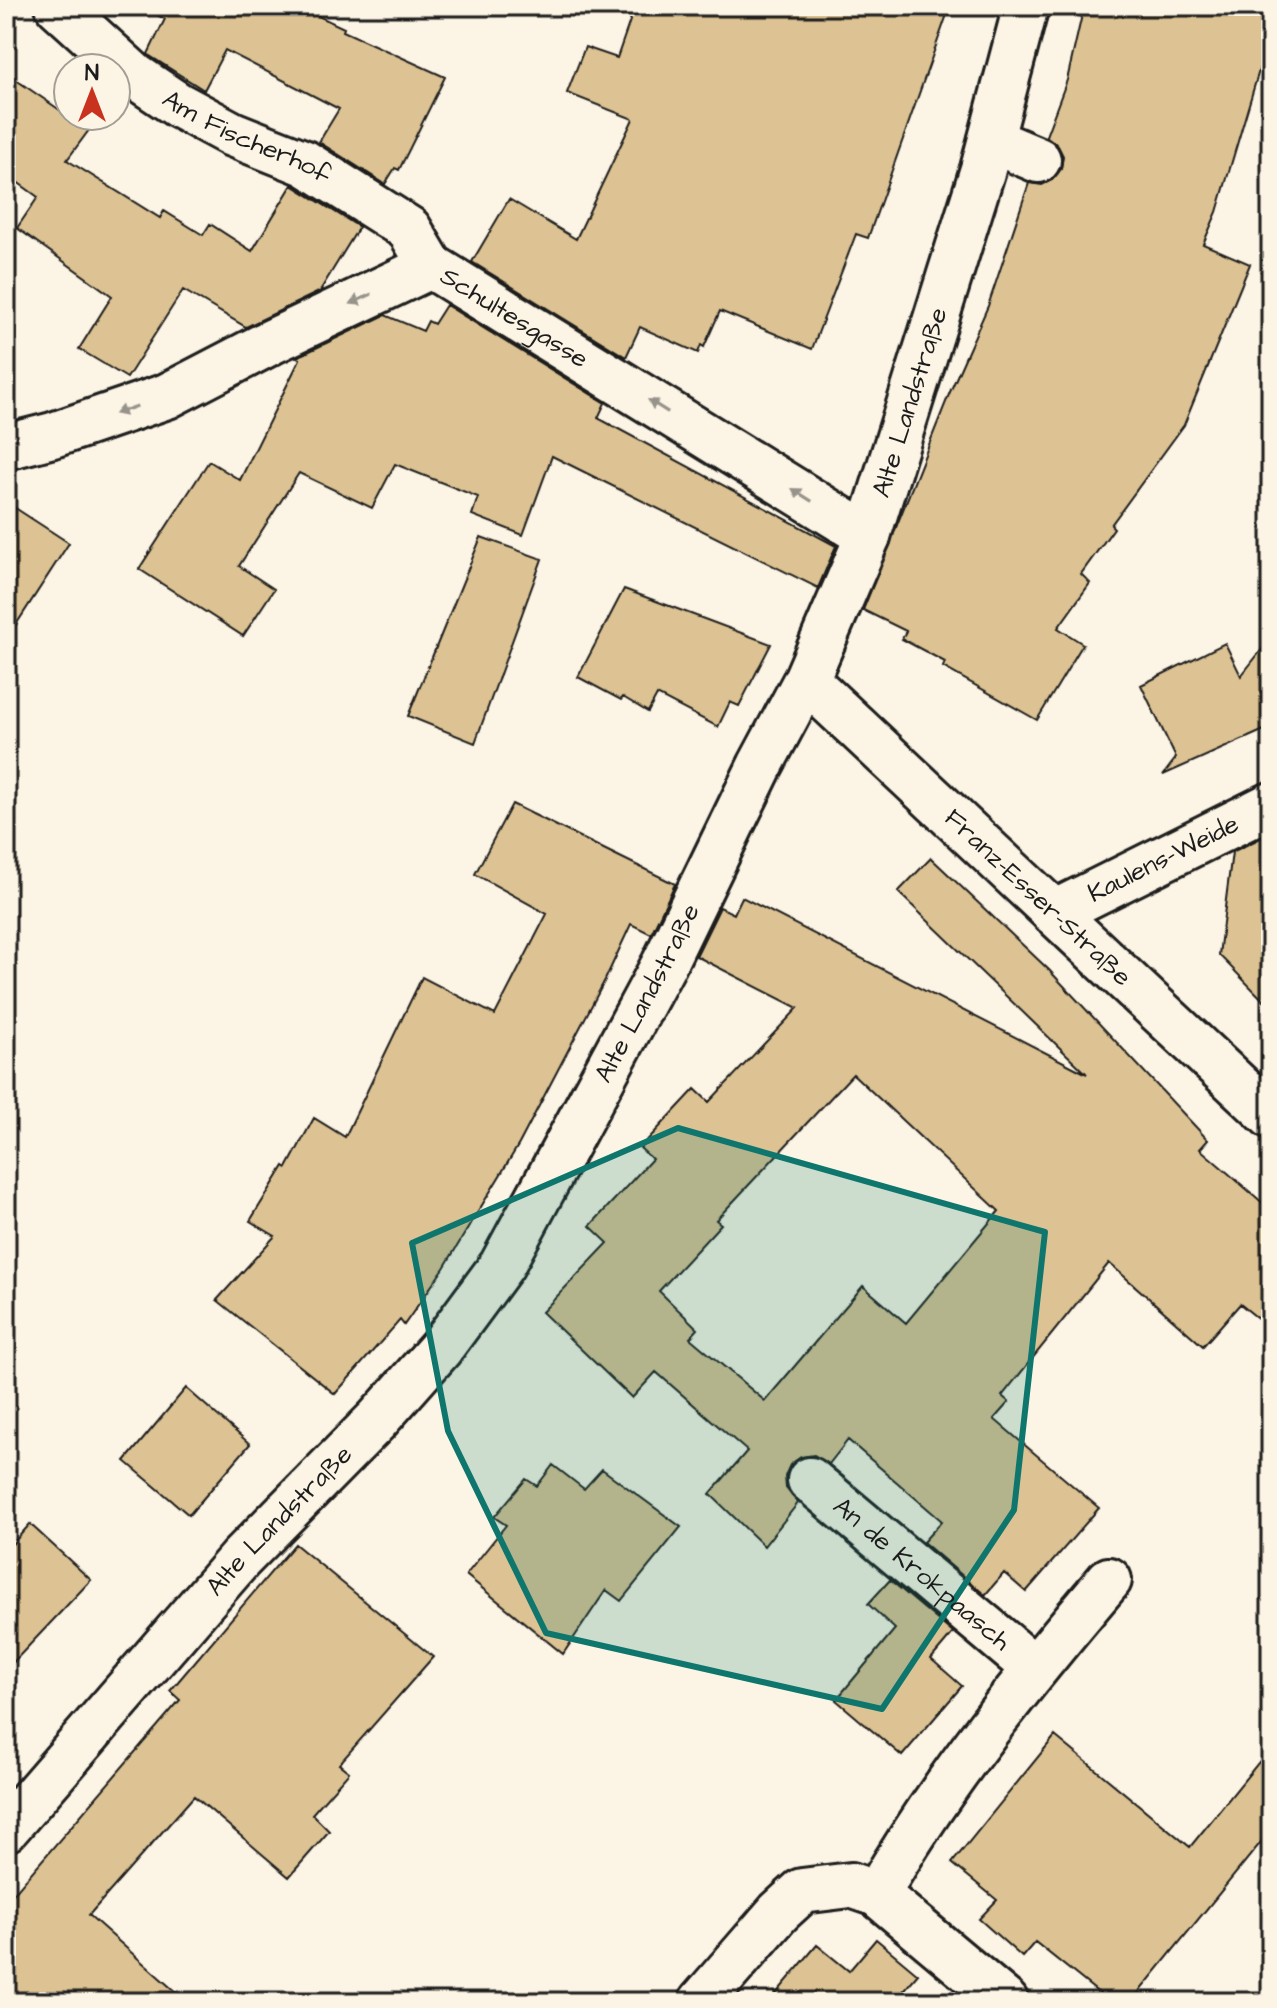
<svg xmlns="http://www.w3.org/2000/svg" width="1277" height="2008" font-family="'Architects Daughter',sans-serif">
<style>
.building{fill:#ddc393;stroke:#1c1c1c;stroke-width:2;fill-rule:evenodd}
.lines{fill:none;stroke-linecap:round;stroke-linejoin:round}
.minor-casing{stroke:#1c1c1c;stroke-width:50}
.minor{stroke:#fcf5e5;stroke-width:44}
.oneway{fill:#97938b}
.marked{fill:#0f766e;fill-opacity:0.2;stroke:#0f766e;stroke-width:6;stroke-linejoin:round}
.labels{text-anchor:middle;dominant-baseline:central;stroke-width:8;stroke-linejoin:round;paint-order:stroke}
.street-label{font-size:26px;fill:#1c1c1c;stroke:#fcf5e5}
</style>
<rect width="100%" height="100%" fill="#fcf5e5"/>
<filter id="ink" filterUnits="userSpaceOnUse"><feTurbulence type="fractalNoise" baseFrequency=".0125" numOctaves="2"/><feDisplacementMap in="SourceGraphic" scale="16" xChannelSelector="R" yChannelSelector="G"/><feConvolveMatrix kernelMatrix="1 2 1 2 8 2 1 2 1" color-interpolation-filters="sRGB"/></filter>
<g filter="url(#ink)">
<path class="building" d="M 140,6 L 297,6 L 344,28 L 343,31 L 445,77 L 399,170 L 395,168 L 385,184 L 319,142 L 339,109 L 225,50 L 204,90 L 150,56 L 148,54 L 165,19 Z
M 635,6 L 950,6 L 868,238 L 856,234 L 812,349 L 720,311 L 704,347 L 701,345 L 698,353 L 640,327 L 626,357 L 472,262 L 509,199 L 576,239 L 633,119 L 567,93 L 585,47 L 617,58 Z
M 1084,6 L 1271,6 L 1271,30 L 1217,212 L 1203,244 L 1250,264 L 1184,425 L 1111,525 L 1114,528 L 1081,574 L 1090,583 L 1058,628 L 1083,644 L 1037,720 L 943,667 L 945,662 L 902,639 L 906,631 L 863,610 L 950,392 L 988,306 L 1029,183 L 1042,185 L 1052,180 L 1061,169 L 1063,156 L 1058,146 L 1046,136 L 1067,80 Z
M 6,73 L 89,130 L 67,160 L 160,218 L 164,211 L 203,235 L 210,224 L 252,251 L 292,185 L 359,227 L 321,289 L 323,290 L 246,327 L 183,290 L 127,378 L 79,349 L 112,296 L 17,228 L 38,197 L 6,174 Z
M 446,305 L 605,403 L 598,418 L 836,546 L 818,588 L 552,456 L 523,535 L 472,515 L 478,497 L 395,464 L 372,508 L 299,473 L 239,566 L 274,589 L 243,636 L 139,569 L 209,461 L 240,480 L 300,359 L 297,357 L 385,315 L 423,331 L 428,321 L 434,324 Z
M 6,502 L 69,543 L 6,640 Z
M 481,537 L 542,559 L 475,743 L 408,716 Z
M 624,589 L 771,644 L 739,706 L 730,702 L 718,727 L 657,695 L 648,712 L 623,697 L 621,700 L 578,677 Z
M 1271,638 L 1271,727 L 1163,775 L 1176,758 L 1141,685 L 1225,643 L 1241,676 Z
M 512,804 L 675,884 L 651,934 L 631,924 L 605,980 L 519,1144 L 444,1268 L 404,1325 L 400,1320 L 335,1394 L 217,1300 L 275,1236 L 250,1221 L 284,1166 L 287,1168 L 314,1118 L 345,1137 L 422,977 L 495,1015 L 547,914 L 475,874 Z
M 1271,833 L 1271,1008 L 1219,955 L 1232,852 Z
M 931,858 L 1049,970 L 1208,1140 L 1200,1149 L 1271,1210 L 1271,1329 L 1240,1304 L 1203,1346 L 1109,1263 L 1002,1396 L 1009,1402 L 994,1419 L 1099,1508 L 1026,1592 L 1004,1573 L 985,1595 L 923,1542 L 942,1521 L 848,1440 L 829,1464 L 814,1455 L 801,1457 L 790,1465 L 785,1476 L 786,1488 L 798,1503 L 764,1546 L 710,1494 L 747,1451 L 656,1372 L 632,1398 L 542,1312 L 608,1243 L 590,1226 L 652,1159 L 640,1148 L 695,1089 L 709,1102 L 798,1008 L 696,956 L 720,907 L 734,914 L 742,897 L 1087,1074 L 898,892 ZM 853,1074 L 999,1211 L 906,1323 L 863,1286 L 765,1401 L 690,1338 L 698,1329 L 659,1291 L 721,1224 L 716,1220 Z
M 186,1388 L 250,1444 L 189,1515 L 125,1461 Z
M 553,1465 L 584,1489 L 602,1469 L 681,1527 L 621,1601 L 606,1590 L 563,1654 L 466,1575 L 506,1525 L 494,1517 L 526,1479 L 537,1486 Z
M 30,1524 L 91,1580 L 6,1670 L 6,1551 Z
M 295,1544 L 433,1657 L 339,1764 L 349,1772 L 312,1814 L 329,1831 L 289,1877 L 194,1796 L 89,1915 L 187,2002 L 6,2002 L 6,1902 L 180,1700 L 170,1691 Z
M 890,1580 L 953,1633 L 931,1659 L 962,1686 L 902,1756 L 836,1700 L 895,1629 L 868,1604 Z
M 1055,1736 L 1190,1847 L 1271,1747 L 1271,1830 L 1131,2002 L 1110,2002 L 1035,1942 L 1022,1957 L 979,1919 L 997,1900 L 952,1863 Z
M 876,1939 L 918,1974 L 894,2002 L 769,2002 L 817,1945 L 849,1971 Z"/>
<g class="lines">
<defs>
<g id="minor">
<path id="s1" d="M 58,6 L 135,76 L 178,105 L 232,134 L 305,163 L 409,229 L 431,266 L 868,536"/>
<path d="M 991,140 L 1038,160"/>
<path d="M 6,447 L 53,435 L 167,396 L 271,342 L 431,266"/>
<path id="s2" d="M 806,680 L 1271,1116"/>
<path id="s3" d="M 1054,913 L 1271,805"/>
<path id="s4" d="M 810,1480 L 1034,1668"/>
<path id="s5" d="M 6,1829 L 240,1559 L 377,1420 L 440,1349 L 502,1265 L 664,964 L 760,766 L 806,680 L 868,536 L 983,169 L 1026,6"/>
<path d="M 877,1894 C 942,1781 1025,1679 1109,1580"/>
<path d="M 701,2002 L 779,1912 L 802,1891 L 851,1885 L 877,1894 L 1006,2002"/>
</g>
</defs>
<use href="#minor" class="minor-casing"/>
<use href="#minor" class="minor"/>
</g>
<defs><path id="oneway-solid" d="M-6-.8H1V-3.2L6.5 0L1 3.2V.8H-6Z" transform="scale(2)"/></defs>
<g class="oneway">
<use href="#oneway-solid" transform="translate(361 299) rotate(155)"/>
<use href="#oneway-solid" transform="translate(658 406) rotate(-148)"/>
<use href="#oneway-solid" transform="translate(126 410) rotate(161)"/>
<use href="#oneway-solid" transform="translate(802 495) rotate(-148)"/>
</g>
</g>
<path class="marked" d="M 678,1128 L 1045,1232 L 1014,1510 L 882,1709 L 546,1633 L 448,1431 L 412,1243 Z"/>
<g class="labels">
<g class="street-label">
<text stroke="none"><textPath href="#s1" startOffset="232">Am Fischerhof</textPath></text>
<text stroke="none"><textPath href="#s1" startOffset="560">Schultesgasse</textPath></text>
<text stroke="none"><textPath href="#s5" startOffset="1708">Alte Landstraße</textPath></text>
<text stroke="none"><textPath href="#s3" startOffset="122">Kaulens-Weide</textPath></text>
<text stroke="none"><textPath href="#s2" startOffset="318">Franz-Esser-Straße</textPath></text>
<text stroke="none"><textPath href="#s5" startOffset="1060">Alte Landstraße</textPath></text>
<text stroke="none"><textPath href="#s5" startOffset="412">Alte Landstraße</textPath></text>
<text stroke="none"><textPath href="#s4" startOffset="146">An de Krokpaasch</textPath></text>
</g>
</g>
<rect width="1277" height="2008" fill="none" stroke="#fcf5e5" stroke-width="32"/>
<rect x="16" y="16" width="1245" height="1976" fill="none" stroke="#1c1c1c" stroke-width="3" filter="url(#ink)"/>
<g transform="translate(92 92)"><circle r="38" fill="#fcf5e5" stroke="#a29e95" stroke-width="2"/>
<path d="M0-6L14 30L0 20L-14 30Z" fill="#c8321e"/>
<text y="-12" font-size="22" font-weight="bold" text-anchor="middle" fill="#1c1c1c">N</text>
</g>
</svg>
